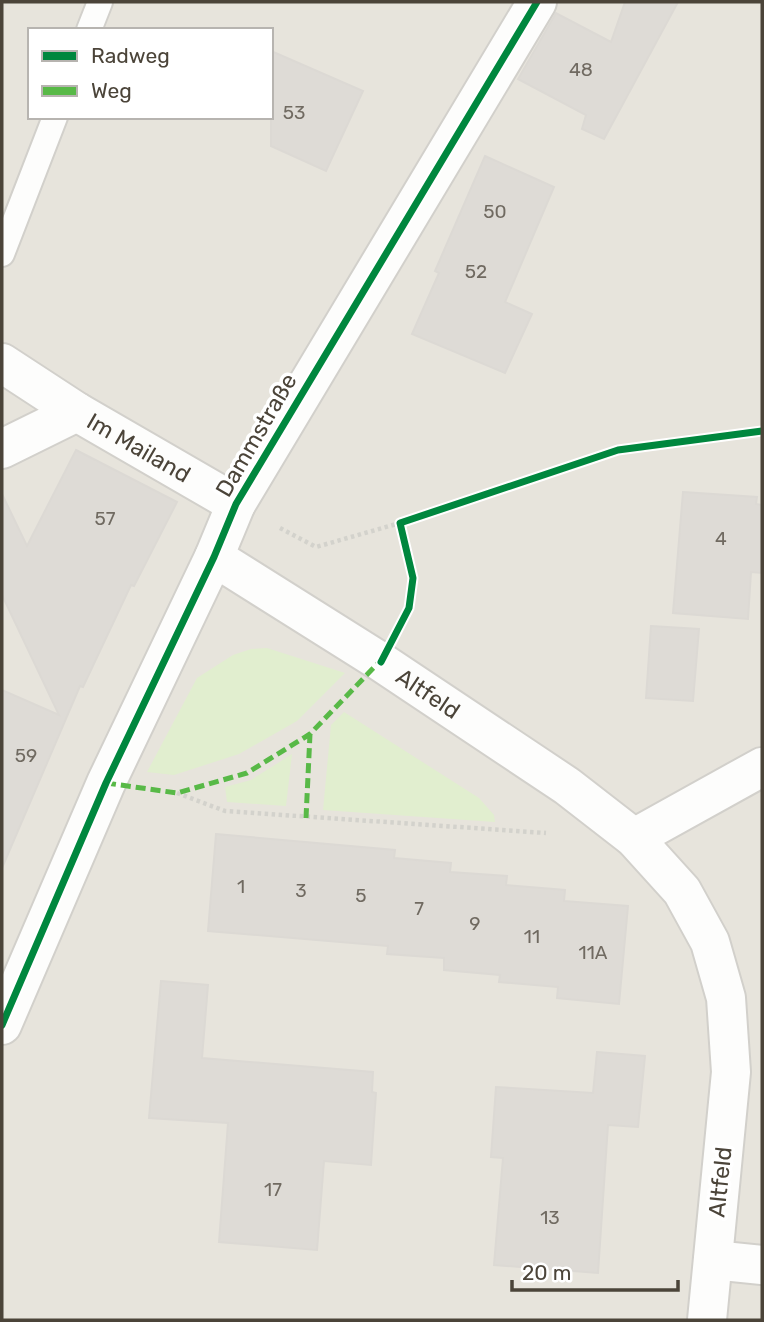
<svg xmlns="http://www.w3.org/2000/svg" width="764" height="1322" font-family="Rubik,sans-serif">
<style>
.residential{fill:#e7e4dc;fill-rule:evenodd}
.green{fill:#e1eecf}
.building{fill:#dedbd6;stroke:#dcd9d4;stroke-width:2}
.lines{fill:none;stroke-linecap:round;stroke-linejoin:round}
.lane-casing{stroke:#d2d0cb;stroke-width:28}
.street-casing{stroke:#d2d0cb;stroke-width:42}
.path{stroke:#d3d2cc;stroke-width:4.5;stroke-dasharray:3.5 3.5;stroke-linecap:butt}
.lane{stroke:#fdfdfc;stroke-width:24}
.street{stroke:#fdfdfc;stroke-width:38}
.quiet{stroke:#58b947;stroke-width:5;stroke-dasharray:10 5;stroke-linecap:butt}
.cycleway-casing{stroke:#fff;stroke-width:11}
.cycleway{stroke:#00873e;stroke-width:7}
.labels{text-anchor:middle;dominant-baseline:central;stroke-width:7;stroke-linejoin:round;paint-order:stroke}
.number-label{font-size:19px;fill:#706a61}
.street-label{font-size:23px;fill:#4b4439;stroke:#fff}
</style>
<rect width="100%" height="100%" fill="#f4f2ee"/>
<path class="residential" d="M 2,2 L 762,2 L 762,1320 L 2,1320 ZM 30,30 L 271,30 L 271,117 L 30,117 Z"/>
<path class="green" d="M 267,648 L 345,673 L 297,721 L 239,754 L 174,775 L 147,772 L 197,678 L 233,655 L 251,649 Z
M 344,712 L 479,798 L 494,815 L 495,822 L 323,810 L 331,725 Z
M 292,754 L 286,806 L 227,802 L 225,787 L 251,780 Z"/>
<path class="building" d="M 625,2 L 678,2 L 604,139 L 582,129 L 586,115 L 518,79 L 556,13 L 611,42 Z
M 271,51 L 363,91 L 326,171 L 271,146 Z
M 485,156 L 554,187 L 505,302 L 532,314 L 505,373 L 412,334 L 439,273 L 435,271 Z
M 76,450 L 177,502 L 134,586 L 131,585 L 83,687 L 80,686 L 2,868 L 2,690 L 59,715 L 2,595 L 2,494 L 27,546 Z
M 683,492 L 757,497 L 756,504 L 762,505 L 762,573 L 751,572 L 748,619 L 673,613 Z
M 651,626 L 699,629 L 693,701 L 646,698 Z
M 216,834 L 395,850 L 394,858 L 451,863 L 450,872 L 507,876 L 506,885 L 565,890 L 564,901 L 628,906 L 619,1004 L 557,998 L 558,987 L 499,982 L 500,975 L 444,970 L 444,958 L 387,954 L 388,946 L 208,931 Z
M 161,981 L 208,985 L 202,1058 L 373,1072 L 372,1092 L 376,1093 L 371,1165 L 324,1161 L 317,1250 L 219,1242 L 228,1123 L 149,1118 Z
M 597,1052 L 645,1056 L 638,1127 L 608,1125 L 598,1273 L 494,1265 L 503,1158 L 491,1157 L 496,1087 L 593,1093 Z"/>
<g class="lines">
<defs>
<path id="lane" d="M 89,30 L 100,2
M 2,254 L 55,117"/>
<g id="street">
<path id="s1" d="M 2,363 L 77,412 L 236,504"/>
<path d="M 2,449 L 77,412"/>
<path id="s2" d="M 214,557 L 381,662 L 567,786 L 634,838 L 682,891 L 710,942 L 726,998 L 731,1072 L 707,1320"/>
<path d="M 634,838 L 762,767"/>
<path d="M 2,1025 L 106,783 L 214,557 L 236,504 L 537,2"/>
<path d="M 713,1260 L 762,1265"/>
</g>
</defs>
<use href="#lane" class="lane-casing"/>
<use href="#street" class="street-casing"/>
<path class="path" d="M 280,528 L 316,547 L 400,523
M 177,793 L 225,811 L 546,833"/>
<use href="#lane" class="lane"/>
<use href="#street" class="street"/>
<path class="quiet" d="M 106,783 L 177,793 L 247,773 L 310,734 L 383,658
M 306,818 L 310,734"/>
<defs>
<path id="cycleway" d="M 381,662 L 409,608 L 413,578 L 400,523 L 618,450 L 762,431
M 2,1025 L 106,783 L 214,557 L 236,504 L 537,2"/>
</defs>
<use href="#cycleway" class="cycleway-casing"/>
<use href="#cycleway" class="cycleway"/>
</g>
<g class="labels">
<g class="number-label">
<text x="581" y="69">48</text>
<text x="294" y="112">53</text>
<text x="495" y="211">50</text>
<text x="476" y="271">52</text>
<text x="105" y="518">57</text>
<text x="721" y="538">4</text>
<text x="26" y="755">59</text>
<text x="241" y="886">1</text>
<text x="301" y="890">3</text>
<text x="361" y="895">5</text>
<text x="419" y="908">7</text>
<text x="475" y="923">9</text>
<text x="532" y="936">11</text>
<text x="593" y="952">11A</text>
<text x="273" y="1189">17</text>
<text x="550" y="1217">13</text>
</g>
<g class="street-label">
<text transform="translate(256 435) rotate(-60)">Dammstraße</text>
<text stroke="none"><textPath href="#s1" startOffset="161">Im Mailand</textPath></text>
<text stroke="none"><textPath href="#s2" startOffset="254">Altfeld</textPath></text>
<text transform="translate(720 1182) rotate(-84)">Altfeld</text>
</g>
</g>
<rect width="764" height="1322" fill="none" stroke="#4b4439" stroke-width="7"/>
<rect x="28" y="28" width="245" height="91" fill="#ffffff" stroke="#b7b4b0" stroke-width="2"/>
<rect x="42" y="51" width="35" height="10" fill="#00873e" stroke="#b7b4b0" stroke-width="2"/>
<text x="91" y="63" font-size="21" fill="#4b4439">Radweg</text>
<rect x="42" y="86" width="35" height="10" fill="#58b947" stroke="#b7b4b0" stroke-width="2"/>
<text x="91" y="98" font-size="21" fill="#4b4439">Weg</text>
<path d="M512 1280v10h166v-10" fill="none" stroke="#4b4439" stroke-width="3.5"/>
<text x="522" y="1280" font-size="21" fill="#4b4439" stroke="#ffffff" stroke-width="5" paint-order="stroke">20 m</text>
</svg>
